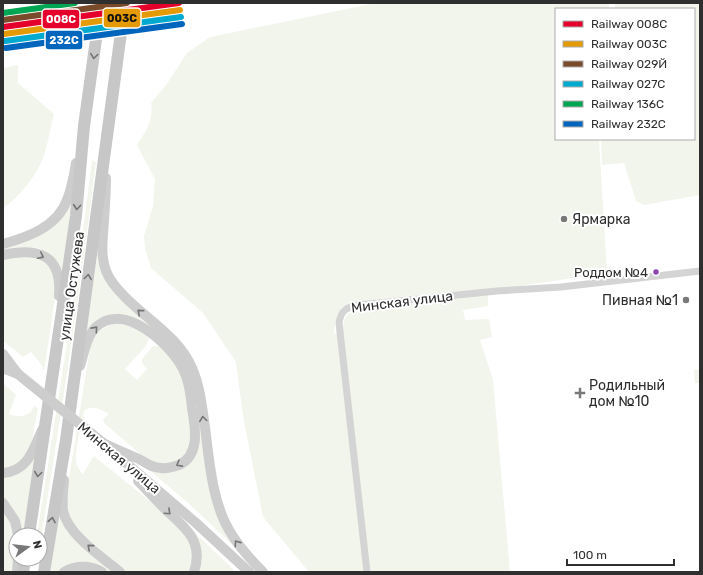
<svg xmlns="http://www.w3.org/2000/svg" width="703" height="575" font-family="Rubik,sans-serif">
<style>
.green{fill:#f2f5eb}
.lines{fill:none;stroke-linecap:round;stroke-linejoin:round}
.street{stroke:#d4d4d4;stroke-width:7}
.secondary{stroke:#cdcdcd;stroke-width:10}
.primary{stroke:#c7c7c7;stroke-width:12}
.secondary-bridge{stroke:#cdcdcd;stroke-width:10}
.rail-1-casing{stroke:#fff;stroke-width:9}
.rail-2-casing{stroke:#fff;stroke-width:9}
.rail-3-casing{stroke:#fff;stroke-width:9}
.rail-4-casing{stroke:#fff;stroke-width:9}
.rail-5-casing{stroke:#fff;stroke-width:9}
.rail-6-casing{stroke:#fff;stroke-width:9}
.rail-1{stroke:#e4002b;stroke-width:6}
.rail-2{stroke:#e39a05;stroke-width:6}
.rail-3{stroke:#7a4b2a;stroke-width:6}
.rail-4{stroke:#00a9ce;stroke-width:6}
.rail-5{stroke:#00a651;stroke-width:6}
.rail-6{stroke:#0065bd;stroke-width:6}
.oneway{stroke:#737373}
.oneway2{stroke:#767676}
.poi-dot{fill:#787878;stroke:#fff;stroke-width:1.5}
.bus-dot{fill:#8e44ad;stroke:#fff;stroke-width:1.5}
.labels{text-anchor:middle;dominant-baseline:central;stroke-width:4;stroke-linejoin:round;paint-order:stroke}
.bus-label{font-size:13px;fill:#2f2f2f;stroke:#fff;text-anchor:end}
.poi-label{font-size:14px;fill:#2f2f2f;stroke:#fff;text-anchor:start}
.street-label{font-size:14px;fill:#2f2f2f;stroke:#fff}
.line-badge{stroke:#fff;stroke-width:1.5}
.badge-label{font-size:11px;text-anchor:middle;font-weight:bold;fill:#fff}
.pale-badge-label{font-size:11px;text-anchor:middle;font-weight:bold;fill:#111}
</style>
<rect width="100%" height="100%" fill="#fff"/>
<path class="green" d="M 376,3 L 609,3 L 609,9 L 556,9 L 556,139 L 599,139 L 607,273 L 487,291 L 356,303 L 342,307 L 335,323 L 334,334 L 342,332 C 344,316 346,313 362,307 L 488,294 L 488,306 L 463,310 L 465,320 L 489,319 L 492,337 L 480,340 L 493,380 L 510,572 L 309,572 L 263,517 L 243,416 L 236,362 L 203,313 L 151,268 L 145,248 L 144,236 L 153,206 L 155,179 L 137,145 C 146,132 154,119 151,103 L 166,85 L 187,53 L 210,37 Z
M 615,3 L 700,3 L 700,195 L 644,205 L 636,201 L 624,163 L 602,165 L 601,139 L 694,139 L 694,9 L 615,9 Z
M 18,65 L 18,83 L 54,114 C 50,128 47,151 41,163 C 33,180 18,198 3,208 L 3,68 Z
M 92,160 L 96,162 C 80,290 61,417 40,544 L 40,535 L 37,535 L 76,286 Z
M 75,191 L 62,273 C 43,243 37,244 3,252 L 3,248 L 33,238 Z
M 98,250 L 103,272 L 165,336 L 194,381 L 206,459 L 234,546 L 187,502 L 149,470 L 190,462 L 192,382 L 141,322 C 126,314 105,310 92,324 C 89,326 88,331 86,335 Z
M 19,256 L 38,257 L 49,265 L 57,285 L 44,371 L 40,363 L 31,352 L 23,357 L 3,341 L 3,259 Z
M 115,323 C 127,326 143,328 149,339 L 145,347 L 125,369 L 137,380 L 147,369 L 142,363 L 142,359 L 153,346 L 159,346 L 174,362 L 185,384 L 192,429 L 191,446 L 182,459 L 168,464 L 153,462 L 139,453 L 104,423 L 104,421 L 102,420 L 109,414 C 101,410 93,404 84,411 C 82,423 75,450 76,461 C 77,466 79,471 83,474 L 94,456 L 173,520 L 183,531 L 194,553 L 190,572 L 127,572 L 76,529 L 68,513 L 66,497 L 90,348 C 96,332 99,329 115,323 Z
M 700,369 L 700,383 L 695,383 L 694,370 Z
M 3,383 L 16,395 L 9,414 C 19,418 30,417 34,406 L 38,408 L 31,446 L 18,465 L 3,469 Z
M 36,452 L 23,535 L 11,507 L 3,498 L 3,477 Z
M 3,508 C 17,528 16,549 12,572 L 3,572 Z
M 60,510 L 114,572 C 104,572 96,562 85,562 C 71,561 62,572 50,572 Z
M 195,533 L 236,572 L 198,572 C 204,556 200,548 195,533 Z"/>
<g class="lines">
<path class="street" d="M 367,572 L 339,323 C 341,310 347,307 359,305 L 497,291 L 561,287 L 700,271"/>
<path class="secondary" d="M 106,178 C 106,192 105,206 104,220 C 103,238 100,255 106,271 C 110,281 117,289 124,296 C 146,319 179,337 192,368 C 200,386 202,407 205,427 C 209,459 212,501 229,530 C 238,546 250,559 263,572
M 3,244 C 28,237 57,227 67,200 C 72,188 74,175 76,163
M 3,255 C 39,247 62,255 59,296
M 3,354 L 18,374
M 80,366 C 84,354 86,337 96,327 C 124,301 170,344 183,369 C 189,381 191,395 192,408 C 195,426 201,455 179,465 C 173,467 167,469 161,468 C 152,468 146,463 139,459 C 127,454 115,449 103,443
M 3,368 L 18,374
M 112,451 L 196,523 L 249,572
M 3,473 C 28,471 33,450 42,430
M 64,480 C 63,490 62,501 63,511 C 68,535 102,557 120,572
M 138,481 C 148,491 157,501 166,510 C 186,528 204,542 194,572
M 3,503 L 15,521 L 18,535
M 17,572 L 18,559
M 64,572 C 76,565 90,565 102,572"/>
<path class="primary" d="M 29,535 L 76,216 L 84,126 L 101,3
M 23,572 L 25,559
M 44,572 L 66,440 L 125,3"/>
<path class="secondary-bridge" d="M 18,374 L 103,443"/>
<defs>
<path id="rail-1" d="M 3,27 L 179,3"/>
<path id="rail-2" d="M 4,34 L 180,10"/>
<path id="rail-3" d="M 3,20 L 127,3"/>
<path id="rail-4" d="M 5,41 L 181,17"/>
<path id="rail-5" d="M 3,13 L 75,3"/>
<path id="rail-6" d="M 6,48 L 182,24"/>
</defs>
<use href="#rail-1" class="rail-1-casing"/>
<use href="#rail-2" class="rail-2-casing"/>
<use href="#rail-3" class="rail-3-casing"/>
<use href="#rail-4" class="rail-4-casing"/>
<use href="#rail-5" class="rail-5-casing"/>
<use href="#rail-6" class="rail-6-casing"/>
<use href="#rail-1" class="rail-1"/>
<use href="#rail-2" class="rail-2"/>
<use href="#rail-3" class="rail-3"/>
<use href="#rail-4" class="rail-4"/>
<use href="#rail-5" class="rail-5"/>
<use href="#rail-6" class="rail-6"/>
</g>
<defs><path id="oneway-chevron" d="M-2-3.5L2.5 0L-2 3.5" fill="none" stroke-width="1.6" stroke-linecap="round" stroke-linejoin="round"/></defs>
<g class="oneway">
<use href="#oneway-chevron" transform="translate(94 56) rotate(98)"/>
<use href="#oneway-chevron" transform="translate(77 207) rotate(95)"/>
<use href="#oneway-chevron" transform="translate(88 277) rotate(-82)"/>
<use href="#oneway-chevron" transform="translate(38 474) rotate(98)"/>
<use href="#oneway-chevron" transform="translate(52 520) rotate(-80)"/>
</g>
<g class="oneway2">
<use href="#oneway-chevron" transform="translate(41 256) rotate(26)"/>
<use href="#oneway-chevron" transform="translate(140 312) rotate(-139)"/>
<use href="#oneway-chevron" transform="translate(95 329) rotate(-48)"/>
<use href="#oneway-chevron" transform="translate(203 419) rotate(-98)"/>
<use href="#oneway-chevron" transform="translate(179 464) rotate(151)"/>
<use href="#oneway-chevron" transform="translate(168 512) rotate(43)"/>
<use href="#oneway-chevron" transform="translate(237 543) rotate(-125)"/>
<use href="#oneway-chevron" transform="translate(90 547) rotate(-139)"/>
</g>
<g class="poi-dot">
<circle cx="564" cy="219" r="4"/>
<circle cx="686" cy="300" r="4"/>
<path d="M578 387h4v4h4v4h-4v4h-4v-4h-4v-4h4z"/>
</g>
<circle class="bus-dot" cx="656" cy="272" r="3.5"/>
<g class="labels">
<g class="bus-label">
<text x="648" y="272">Роддом №4</text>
</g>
<g class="poi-label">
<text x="572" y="219">Ярмарка</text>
<text x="678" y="300" text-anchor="end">Пивная №1</text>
<text x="589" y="385">Родильный<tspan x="589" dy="16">дом №10</tspan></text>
</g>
<g class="street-label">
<text transform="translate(72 286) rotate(-82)">улица Остужева</text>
<text transform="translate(402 302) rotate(-7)">Минская улица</text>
<text transform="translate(119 458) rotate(40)">Минская улица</text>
</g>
</g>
<g class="line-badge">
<rect x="103" y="8" width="38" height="20" rx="4" fill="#e39a05"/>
<rect x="42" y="9" width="38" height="20" rx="4" fill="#e4002b"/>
<rect x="45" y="30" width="38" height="20" rx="4" fill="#0065bd"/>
</g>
<g class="badge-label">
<text x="61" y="23">008С</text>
<text x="64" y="44">232C</text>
</g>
<g class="pale-badge-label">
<text x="122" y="22">003С</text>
</g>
<rect width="703" height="575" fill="none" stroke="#2f2f2f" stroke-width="8"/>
<rect x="555" y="8" width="140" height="132" fill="#ffffff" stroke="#acacac"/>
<rect x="563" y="21" width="20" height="6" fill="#e4002b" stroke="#acacac"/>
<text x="591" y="28" font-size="12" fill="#2f2f2f">Railway 008С</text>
<rect x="563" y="41" width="20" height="6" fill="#e39a05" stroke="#acacac"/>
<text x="591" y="48" font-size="12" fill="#2f2f2f">Railway 003С</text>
<rect x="563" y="61" width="20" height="6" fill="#7a4b2a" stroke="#acacac"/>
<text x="591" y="68" font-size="12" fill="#2f2f2f">Railway 029Й</text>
<rect x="563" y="81" width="20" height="6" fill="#00a9ce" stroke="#acacac"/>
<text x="591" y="88" font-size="12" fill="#2f2f2f">Railway 027С</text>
<rect x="563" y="101" width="20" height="6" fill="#00a651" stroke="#acacac"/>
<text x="591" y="108" font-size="12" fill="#2f2f2f">Railway 136С</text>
<rect x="563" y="121" width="20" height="6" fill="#0065bd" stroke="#acacac"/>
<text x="591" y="128" font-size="12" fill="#2f2f2f">Railway 232C</text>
<g transform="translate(28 547) rotate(75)"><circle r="19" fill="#ffffff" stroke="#acacac"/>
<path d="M0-3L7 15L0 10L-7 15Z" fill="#787878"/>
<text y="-6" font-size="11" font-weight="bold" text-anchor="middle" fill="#2f2f2f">N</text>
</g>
<path d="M567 559v6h107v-6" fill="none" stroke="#2f2f2f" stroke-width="2"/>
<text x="573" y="559" font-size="12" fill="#2f2f2f" stroke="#ffffff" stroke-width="3" paint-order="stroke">100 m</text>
</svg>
